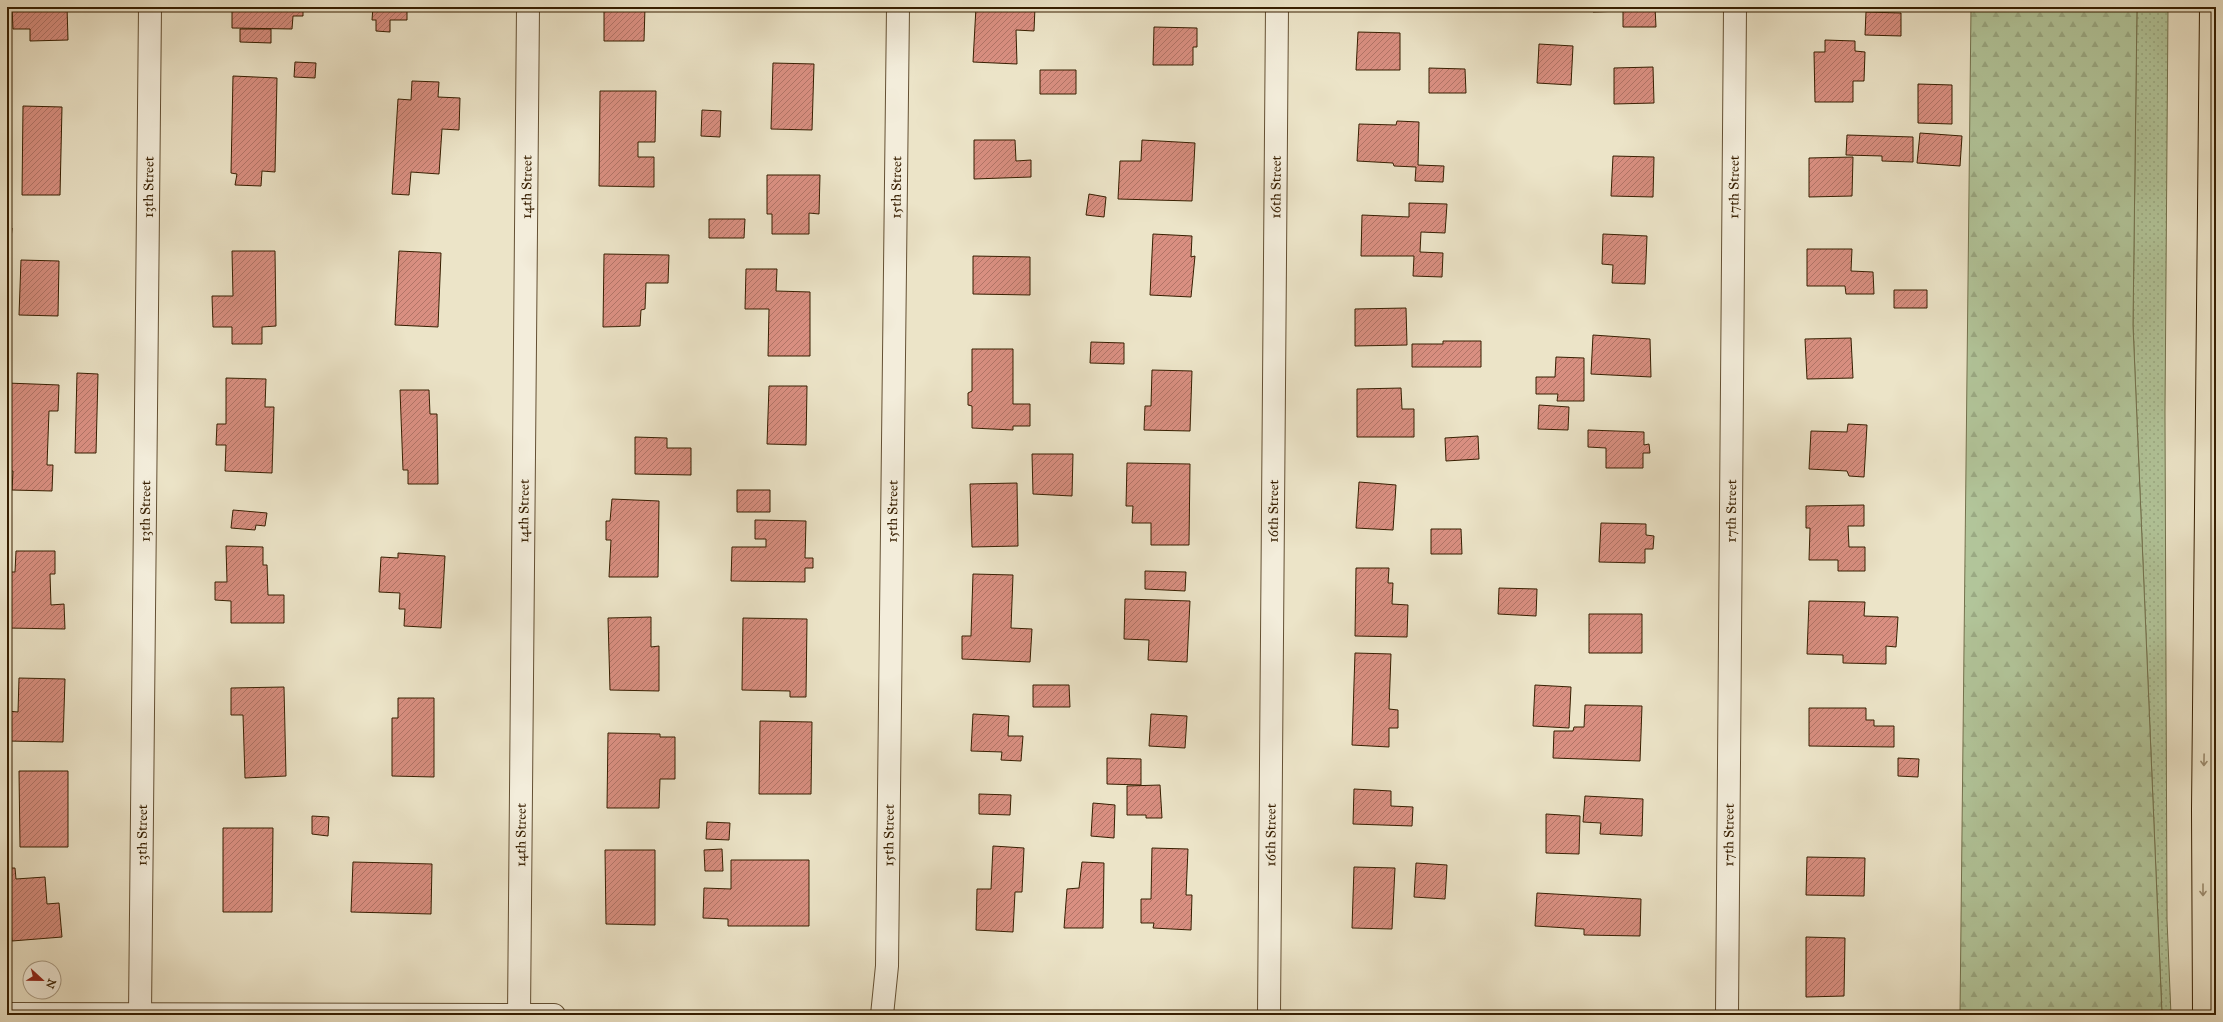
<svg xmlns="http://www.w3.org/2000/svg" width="2223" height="1022" font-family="'IM FELL Great Primer',serif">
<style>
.grass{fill:url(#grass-dots);stroke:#74724e}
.forest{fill:url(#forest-firs);stroke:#74724e}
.building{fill:url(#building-hatch);stroke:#371f01}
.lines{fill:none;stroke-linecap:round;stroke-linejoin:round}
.minor-casing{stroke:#645033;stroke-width:24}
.motorway-casing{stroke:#371f01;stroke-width:24}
.minor{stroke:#f3eddb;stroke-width:22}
.motorway{stroke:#ece4c8;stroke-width:22}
.oneway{stroke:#9b8b6e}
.labels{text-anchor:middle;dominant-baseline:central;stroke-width:3;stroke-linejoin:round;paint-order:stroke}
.street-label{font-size:14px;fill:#371f01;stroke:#f3eddb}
</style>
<defs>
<pattern id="grass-dots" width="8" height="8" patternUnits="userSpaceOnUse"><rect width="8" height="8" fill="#b2c59a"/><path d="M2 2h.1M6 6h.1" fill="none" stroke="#9aa983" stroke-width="1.8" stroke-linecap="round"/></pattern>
<pattern id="forest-firs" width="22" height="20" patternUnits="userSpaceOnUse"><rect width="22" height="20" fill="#b2c59a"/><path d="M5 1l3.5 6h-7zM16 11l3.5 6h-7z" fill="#9aa983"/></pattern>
<pattern id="building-hatch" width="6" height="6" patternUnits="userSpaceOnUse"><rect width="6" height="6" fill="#d98f81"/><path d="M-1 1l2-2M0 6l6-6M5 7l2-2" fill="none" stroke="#b17467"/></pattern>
</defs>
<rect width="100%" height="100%" fill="#ece4c8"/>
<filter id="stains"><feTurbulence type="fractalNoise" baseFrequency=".005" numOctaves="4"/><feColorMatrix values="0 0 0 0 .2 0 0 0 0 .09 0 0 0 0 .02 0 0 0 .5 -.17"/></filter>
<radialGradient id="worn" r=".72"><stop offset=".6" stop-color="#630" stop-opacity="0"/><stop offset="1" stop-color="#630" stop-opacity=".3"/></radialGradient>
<path class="grass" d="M 2137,7 L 2168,7 L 2165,412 L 2167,920 L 2171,1015 L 2162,1015 L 2133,325 Z"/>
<path class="forest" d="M 1971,7 L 2137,7 L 2133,325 L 2162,1015 L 1960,1015 Z"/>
<path class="building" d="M 12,7 L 67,7 L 68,40 L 30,41 L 30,29 L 13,29 Z
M 236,7 L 303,7 L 303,16 L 293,16 L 292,29 L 232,28 L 232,9 L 236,9 Z
M 373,7 L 407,7 L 407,20 L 390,20 L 390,32 L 376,31 L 376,20 L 372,20 Z
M 604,7 L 645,7 L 644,41 L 604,41 Z
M 976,7 L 1035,7 L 1034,31 L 1016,30 L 1017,64 L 973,62 Z
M 1593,7 L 1655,7 L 1656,27 L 1623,27 L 1623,11 L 1593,12 Z
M 1812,7 L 1868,7 L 1868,11 L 1812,10 Z
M 1866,12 L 1901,13 L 1901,36 L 1865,35 Z
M 1154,27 L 1197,28 L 1197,47 L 1193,47 L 1193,65 L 1153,65 Z
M 240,29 L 271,29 L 271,43 L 240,42 Z
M 1358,32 L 1400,33 L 1400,70 L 1356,70 Z
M 1825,40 L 1855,41 L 1855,51 L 1865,52 L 1864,81 L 1853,81 L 1853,102 L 1815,102 L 1814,52 L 1825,52 Z
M 1539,44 L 1573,46 L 1571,85 L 1537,83 Z
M 295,62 L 316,63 L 315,78 L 294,77 Z
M 773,63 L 814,64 L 812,130 L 771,129 Z
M 1653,67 L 1654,103 L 1614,104 L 1614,68 Z
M 1429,68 L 1465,69 L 1466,93 L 1429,93 Z
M 1040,70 L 1076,70 L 1076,94 L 1040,94 Z
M 233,76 L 277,78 L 275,172 L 262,171 L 261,186 L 235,185 L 237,174 L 231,173 Z
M 412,81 L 439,82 L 438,97 L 460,98 L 459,130 L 442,129 L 439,174 L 411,172 L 409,195 L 392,194 L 398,99 L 411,100 Z
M 1918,84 L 1952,85 L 1952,124 L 1918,123 Z
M 600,91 L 656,91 L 655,142 L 638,142 L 638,157 L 654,157 L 654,187 L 599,186 Z
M 23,106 L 62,107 L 60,195 L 22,195 Z
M 702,110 L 721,111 L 720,137 L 701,136 Z
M 1397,121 L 1419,122 L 1418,165 L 1444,166 L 1443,182 L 1415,181 L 1416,167 L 1394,166 L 1393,163 L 1357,161 L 1359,124 L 1396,125 Z
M 1920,133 L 1962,136 L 1960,166 L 1917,163 Z
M 1847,135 L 1913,137 L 1913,162 L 1882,161 L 1882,156 L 1846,155 Z
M 974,140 L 1015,140 L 1016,161 L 1031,160 L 1031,177 L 974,179 Z
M 1142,140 L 1195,143 L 1192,201 L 1118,199 L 1120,161 L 1141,161 Z
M 1613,156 L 1654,157 L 1653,197 L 1611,196 Z
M 1853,157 L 1852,196 L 1809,197 L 1809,158 Z
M 767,175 L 820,175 L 819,214 L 809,213 L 809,234 L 772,234 L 772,214 L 767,214 Z
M 1089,194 L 1106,197 L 1104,217 L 1086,215 Z
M 1409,203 L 1447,204 L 1445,233 L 1421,232 L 1420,252 L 1443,253 L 1442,277 L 1413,276 L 1414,256 L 1361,256 L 1362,215 L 1409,217 Z
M 709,219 L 745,219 L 744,238 L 709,238 Z
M 7,228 L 12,228 L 10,252 L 7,252 Z
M 1153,234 L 1192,236 L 1191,257 L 1195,256 L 1191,297 L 1150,295 Z
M 1603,234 L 1647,236 L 1645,284 L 1612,283 L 1613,265 L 1602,264 Z
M 1807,249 L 1852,249 L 1851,271 L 1873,272 L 1874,294 L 1846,294 L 1845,286 L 1807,286 Z
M 232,251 L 275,251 L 276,326 L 262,327 L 262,344 L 232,344 L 232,327 L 213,327 L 212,296 L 233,296 Z
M 399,251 L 441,253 L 438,327 L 395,325 Z
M 604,254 L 669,255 L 668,283 L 646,283 L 645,309 L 641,310 L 640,326 L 603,327 Z
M 973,256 L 1030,257 L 1030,295 L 973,294 Z
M 21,260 L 59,261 L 58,316 L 19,315 Z
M 746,269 L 777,269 L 776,291 L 810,292 L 810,356 L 768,356 L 769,309 L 745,309 Z
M 1894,290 L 1927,290 L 1927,308 L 1894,308 Z
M 1406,308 L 1407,345 L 1355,346 L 1355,309 Z
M 1593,335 L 1650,339 L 1651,377 L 1591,374 Z
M 1851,338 L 1853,378 L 1807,379 L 1805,339 Z
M 1443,341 L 1481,341 L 1481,367 L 1412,367 L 1412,344 L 1443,344 Z
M 1091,342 L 1124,343 L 1124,364 L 1090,363 Z
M 972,349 L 1013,349 L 1013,404 L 1030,404 L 1030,426 L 1013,426 L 1013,430 L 972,428 L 972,406 L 968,405 L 968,393 L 972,391 Z
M 1556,357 L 1584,358 L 1584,401 L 1557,401 L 1558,394 L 1536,394 L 1536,377 L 1555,377 Z
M 1152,370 L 1192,371 L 1190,431 L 1144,430 L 1145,406 L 1151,406 Z
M 77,373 L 98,374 L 96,453 L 75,453 Z
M 226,378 L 266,379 L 265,407 L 274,407 L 272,473 L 225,471 L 226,445 L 216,445 L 217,424 L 226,424 Z
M 7,383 L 59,385 L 58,411 L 49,411 L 47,465 L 53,465 L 52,491 L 12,490 L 13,471 L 7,471 Z
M 769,386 L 807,386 L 806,445 L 767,444 Z
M 1401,388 L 1402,409 L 1414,409 L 1414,437 L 1357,437 L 1357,389 Z
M 400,390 L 429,390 L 430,414 L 437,414 L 438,484 L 408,484 L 408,470 L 403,470 Z
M 1539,405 L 1569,407 L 1568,430 L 1538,429 Z
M 1848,424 L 1867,425 L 1864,477 L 1849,476 L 1847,471 L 1809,469 L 1811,431 L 1847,432 Z
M 1588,430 L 1644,432 L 1644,445 L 1649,444 L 1650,453 L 1643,453 L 1643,468 L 1606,468 L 1606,448 L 1588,447 Z
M 1478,436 L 1479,459 L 1446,461 L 1445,438 Z
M 635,437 L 667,438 L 667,448 L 691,448 L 691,475 L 635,474 Z
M 1032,454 L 1073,454 L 1072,496 L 1033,494 Z
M 1127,463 L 1190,464 L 1189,545 L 1151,545 L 1151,523 L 1132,523 L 1133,506 L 1126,506 Z
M 1359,482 L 1396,485 L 1393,530 L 1356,528 Z
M 1017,483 L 1018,546 L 972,547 L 970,484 Z
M 737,490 L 770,490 L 770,512 L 737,512 Z
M 612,499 L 659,501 L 658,577 L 609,577 L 611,540 L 606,540 L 606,521 L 610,521 Z
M 1864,505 L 1864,526 L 1848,526 L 1849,547 L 1865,547 L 1865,571 L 1838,571 L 1838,560 L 1809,560 L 1810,528 L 1806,528 L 1806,506 Z
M 233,510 L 267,513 L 265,526 L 256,525 L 255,530 L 231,528 Z
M 755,520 L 806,521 L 805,558 L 813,558 L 813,568 L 805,568 L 805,582 L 731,581 L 732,547 L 766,547 L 766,539 L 755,539 Z
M 1601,523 L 1646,524 L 1646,535 L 1654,536 L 1653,549 L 1645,549 L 1645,563 L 1599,562 Z
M 1431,529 L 1461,529 L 1462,554 L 1431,554 Z
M 226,546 L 263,547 L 263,565 L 267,565 L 268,595 L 284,595 L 284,623 L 231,623 L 231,601 L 215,600 L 215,582 L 227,582 Z
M 16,551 L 55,551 L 55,574 L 50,574 L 51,605 L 64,604 L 65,629 L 7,628 L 9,572 L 15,572 Z
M 398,553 L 445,556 L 441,628 L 404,626 L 405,609 L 399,609 L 400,593 L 379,592 L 381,557 L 398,558 Z
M 1356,568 L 1389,568 L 1388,583 L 1393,583 L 1392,604 L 1408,605 L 1407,637 L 1355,636 Z
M 1145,571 L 1186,572 L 1185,591 L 1145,589 Z
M 973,574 L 1013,575 L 1011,628 L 1032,629 L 1030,662 L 962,659 L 962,636 L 971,636 Z
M 1499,588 L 1537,589 L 1536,616 L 1498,614 Z
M 1125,599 L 1190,601 L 1187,662 L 1148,660 L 1149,640 L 1124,639 Z
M 1809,601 L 1865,602 L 1864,616 L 1898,617 L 1896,647 L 1886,646 L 1886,664 L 1843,663 L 1843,655 L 1807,654 Z
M 1589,614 L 1642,614 L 1642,653 L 1589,653 Z
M 651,617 L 651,647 L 659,646 L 659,691 L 610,690 L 608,618 Z
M 743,618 L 807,619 L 806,697 L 790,697 L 790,691 L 742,690 Z
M 1355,653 L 1391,654 L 1389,709 L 1398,710 L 1398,728 L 1389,728 L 1389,747 L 1352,745 Z
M 19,678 L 65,679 L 63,742 L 7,741 L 7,711 L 18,712 Z
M 1033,685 L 1069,685 L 1070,707 L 1033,707 Z
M 1535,685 L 1571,687 L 1569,728 L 1533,726 Z
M 284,687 L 286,776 L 245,778 L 243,715 L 231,715 L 231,688 Z
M 398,698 L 434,698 L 434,777 L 392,776 L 392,718 L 398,718 Z
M 1585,705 L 1642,706 L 1640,761 L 1553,758 L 1554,731 L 1573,731 L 1574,727 L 1584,727 Z
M 1809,708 L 1866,708 L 1866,720 L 1874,720 L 1874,726 L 1894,726 L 1894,747 L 1809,746 Z
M 973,714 L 1009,716 L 1008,736 L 1023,736 L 1021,761 L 1001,760 L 1002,752 L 971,751 Z
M 1151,714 L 1187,716 L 1185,748 L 1149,746 Z
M 760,721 L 812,722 L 811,794 L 759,794 Z
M 608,733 L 660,734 L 660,737 L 675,737 L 675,779 L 660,779 L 659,808 L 607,808 Z
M 1107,758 L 1141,759 L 1141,785 L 1107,784 Z
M 1898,758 L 1919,759 L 1918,777 L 1898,776 Z
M 19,771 L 68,771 L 68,847 L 20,847 Z
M 1160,785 L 1162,818 L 1146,818 L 1146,815 L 1127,815 L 1127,786 Z
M 1354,789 L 1391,791 L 1391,806 L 1413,807 L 1412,826 L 1353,824 Z
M 979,794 L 1011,795 L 1010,815 L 979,814 Z
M 1585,796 L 1643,799 L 1642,836 L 1600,834 L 1601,823 L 1583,822 Z
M 1093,803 L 1115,805 L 1114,838 L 1091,836 Z
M 1546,814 L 1580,816 L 1579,854 L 1546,853 Z
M 312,816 L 329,817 L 328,836 L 312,834 Z
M 707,822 L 730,823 L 729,840 L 706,839 Z
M 223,828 L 273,828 L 272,912 L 223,912 Z
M 993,846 L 1024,848 L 1022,892 L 1015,892 L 1013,932 L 976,930 L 977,889 L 991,889 Z
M 1152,848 L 1188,849 L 1186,895 L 1192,895 L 1191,930 L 1153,928 L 1154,923 L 1141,923 L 1141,899 L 1151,899 Z
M 722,849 L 723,871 L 705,871 L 704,850 Z
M 605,850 L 655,850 L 655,925 L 606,924 Z
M 1807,857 L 1865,858 L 1864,896 L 1806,895 Z
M 731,860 L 809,860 L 809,926 L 728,926 L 728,919 L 703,918 L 704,888 L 731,889 Z
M 353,862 L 432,864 L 431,914 L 351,912 Z
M 1082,862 L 1104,863 L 1103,928 L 1064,928 L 1067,889 L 1079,888 Z
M 1416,863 L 1447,865 L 1445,899 L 1414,897 Z
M 1354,867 L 1395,868 L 1392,929 L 1352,928 Z
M 7,868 L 15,868 L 16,879 L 45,877 L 47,904 L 59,903 L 62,937 L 12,941 L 11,931 L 7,931 Z
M 1537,893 L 1641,899 L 1640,936 L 1584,935 L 1584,929 L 1535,926 Z
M 1806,937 L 1845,938 L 1844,996 L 1806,997 Z"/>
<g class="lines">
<defs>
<g id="minor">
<path d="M 7,1014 L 554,1015"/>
<path id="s1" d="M 140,1015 L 150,7"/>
<path id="s2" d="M 519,1015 L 528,7"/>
<path id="s3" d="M 882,1015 L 887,966 L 898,7"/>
<path id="s4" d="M 1269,1015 L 1277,7"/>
<path id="s5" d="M 1727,1015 L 1735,7"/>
</g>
<path id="motorway" d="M 2204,1015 L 2203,810 L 2211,7"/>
</defs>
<use href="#minor" class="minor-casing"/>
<use href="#motorway" class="motorway-casing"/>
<use href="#minor" class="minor"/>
<use href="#motorway" class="motorway"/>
</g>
<defs><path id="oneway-shaft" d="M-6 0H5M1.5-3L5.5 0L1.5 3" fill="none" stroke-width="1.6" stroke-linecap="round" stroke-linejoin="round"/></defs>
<g class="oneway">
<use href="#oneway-shaft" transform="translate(2204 760) rotate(91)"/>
<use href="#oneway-shaft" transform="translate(2203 890) rotate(90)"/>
</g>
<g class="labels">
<g class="street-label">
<text stroke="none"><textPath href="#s1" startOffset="828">13th Street</textPath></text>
<text stroke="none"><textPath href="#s2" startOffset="828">14th Street</textPath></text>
<text stroke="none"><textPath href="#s3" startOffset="828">15th Street</textPath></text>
<text stroke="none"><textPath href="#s4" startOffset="828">16th Street</textPath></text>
<text stroke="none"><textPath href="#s5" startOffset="828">17th Street</textPath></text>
<text stroke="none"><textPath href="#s1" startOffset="504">13th Street</textPath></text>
<text stroke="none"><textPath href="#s2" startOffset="504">14th Street</textPath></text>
<text stroke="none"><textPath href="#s3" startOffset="504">15th Street</textPath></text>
<text stroke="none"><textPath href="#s4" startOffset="504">16th Street</textPath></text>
<text stroke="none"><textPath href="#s5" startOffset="504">17th Street</textPath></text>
<text stroke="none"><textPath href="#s1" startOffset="180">13th Street</textPath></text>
<text stroke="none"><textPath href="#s2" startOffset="180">14th Street</textPath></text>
<text stroke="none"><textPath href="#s3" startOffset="180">15th Street</textPath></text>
<text stroke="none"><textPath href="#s4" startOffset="180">16th Street</textPath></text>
<text stroke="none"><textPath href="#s5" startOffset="180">17th Street</textPath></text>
</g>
</g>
<rect width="2223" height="1022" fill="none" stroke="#ece4c8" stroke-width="24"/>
<rect x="8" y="8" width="2207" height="1006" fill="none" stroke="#371f01" stroke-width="2"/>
<rect x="12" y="12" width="2199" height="998" fill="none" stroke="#371f01"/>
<g transform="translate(42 980) rotate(112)"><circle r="19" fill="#f3eddb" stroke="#a89b84"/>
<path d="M0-3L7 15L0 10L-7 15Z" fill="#8f2418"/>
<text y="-6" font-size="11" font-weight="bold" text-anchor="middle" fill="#371f01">N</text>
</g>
<rect width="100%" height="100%" filter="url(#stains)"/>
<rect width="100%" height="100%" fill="url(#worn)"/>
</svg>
